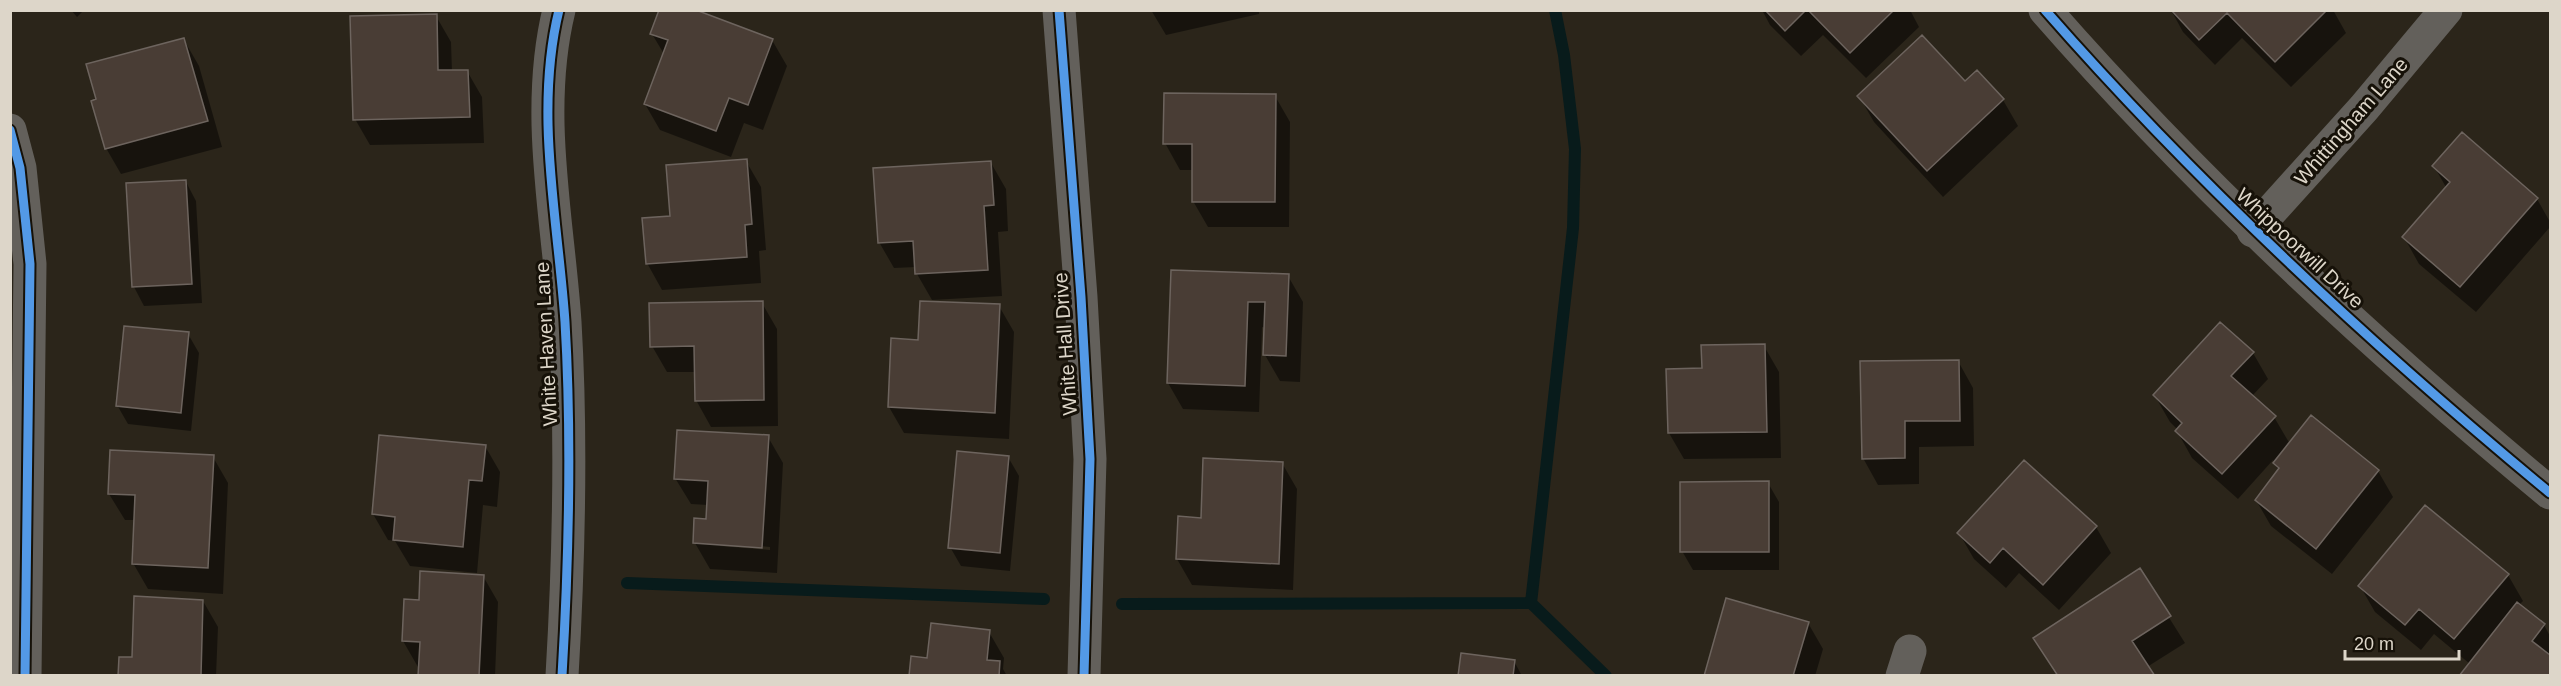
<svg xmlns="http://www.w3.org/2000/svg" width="2561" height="686" font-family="Arial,sans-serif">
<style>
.shadow{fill:#0007;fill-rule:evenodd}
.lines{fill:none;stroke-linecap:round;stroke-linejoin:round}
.stream{stroke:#081b1b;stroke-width:12}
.building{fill:#493d35;stroke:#6d645e;stroke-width:1.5}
.minor{stroke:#63605b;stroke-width:33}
.tertiary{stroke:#63605b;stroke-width:33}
.cycleway-casing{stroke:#161108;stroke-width:13}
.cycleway{stroke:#5399e6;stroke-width:9}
.labels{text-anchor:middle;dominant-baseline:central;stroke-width:6;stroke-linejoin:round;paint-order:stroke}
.street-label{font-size:20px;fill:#ddd6c9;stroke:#161108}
</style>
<rect width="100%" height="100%" fill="#2b251a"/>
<path class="shadow" d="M 71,10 L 84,10 L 77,17 Z
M 1151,10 L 1259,10 L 1259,14 L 1166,35 Z
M 1762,10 L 1910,10 L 1919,27 L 1866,78 L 1823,35 L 1801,56 L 1770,25 Z
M 2171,10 L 2333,10 L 2346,33 L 2291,87 L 2242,38 L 2215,65 L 2183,32 Z
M 436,16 L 451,42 L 452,72 L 467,71 L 482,97 L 484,143 L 370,145 L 355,119 Z
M 652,34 L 772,40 L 787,66 L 763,130 L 744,123 L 731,157 L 660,130 L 645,104 L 664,54 Z
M 184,40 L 199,66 L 222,147 L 121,174 L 106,148 Z
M 1977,72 L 2003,100 L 2018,126 L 1943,197 L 1874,122 L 1859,96 L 1965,83 Z
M 1275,96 L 1290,122 L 1289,227 L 1208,227 L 1193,201 L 1193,170 L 1180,170 L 1165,143 Z
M 746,161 L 761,187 L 766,250 L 759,251 L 761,283 L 662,290 L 647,263 Z
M 991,163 L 1006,189 L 1008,231 L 998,232 L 1002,296 L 932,300 L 917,274 L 916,267 L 894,268 L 879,242 Z
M 2434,166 L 2537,199 L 2550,222 L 2550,227 L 2476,312 L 2419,264 L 2404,237 L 2447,189 Z
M 186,182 L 196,201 L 202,303 L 144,306 L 134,287 Z
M 1173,271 L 1288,276 L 1303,302 L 1300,382 L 1280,381 L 1265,355 L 1266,328 L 1262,327 L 1259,412 L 1183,409 L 1168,383 Z
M 762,303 L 777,329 L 778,426 L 711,427 L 696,400 L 696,372 L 667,372 L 652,346 Z
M 999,306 L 1014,332 L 1009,439 L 904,433 L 889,407 L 920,341 Z
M 188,334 L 199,353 L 191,431 L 128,424 L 117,405 Z
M 1764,346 L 1779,372 L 1781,458 L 1684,459 L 1669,433 L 1703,369 Z
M 2253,353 L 2268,379 L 2252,396 L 2274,417 L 2290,444 L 2378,471 L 2393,497 L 2332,574 L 2271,526 L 2256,500 L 2279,471 L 2273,460 L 2238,499 L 2192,458 L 2177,431 L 2178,430 L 2170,422 L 2155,396 Z
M 1958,361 L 1973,388 L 1974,446 L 1919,447 L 1919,484 L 1878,485 L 1863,458 Z
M 768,437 L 783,463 L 777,573 L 710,569 L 695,543 L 708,520 L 708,505 L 691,504 L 675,478 ZM 720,543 L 770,547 L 770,550 L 720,546 Z
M 485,446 L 500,472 L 497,507 L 483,505 L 477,573 L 410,566 L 395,541 L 388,540 L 373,514 Z
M 213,457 L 228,483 L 223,594 L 148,589 L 133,563 L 136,520 L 125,520 L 109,494 Z
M 1008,457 L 1019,476 L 1010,571 L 961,566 L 950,547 Z
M 1282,463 L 1297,489 L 1293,590 L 1192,585 L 1177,559 L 1202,519 Z
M 1768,483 L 1779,502 L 1779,570 L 1693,570 L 1682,551 Z
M 2096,527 L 2111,553 L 2059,610 L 2019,573 L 2006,588 L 1974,559 L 1959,533 Z
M 2139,570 L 2185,643 L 2147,667 L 2058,676 Z
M 2508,575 L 2523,601 L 2519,605 L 2544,625 L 2550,636 L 2550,676 L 2461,676 L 2470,664 L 2434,634 L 2421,650 L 2375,612 L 2360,586 Z
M 483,576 L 498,602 L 495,676 L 420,676 L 421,667 L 418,667 L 403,641 L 420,601 Z
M 203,601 L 218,627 L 216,676 L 120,676 L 133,659 Z
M 1808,623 L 1823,649 L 1815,676 L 1706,676 Z
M 989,632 L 1004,658 L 1003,669 L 1007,676 L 911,676 Z
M 1514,661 L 1522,676 L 1460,676 Z"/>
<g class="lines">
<path class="stream" d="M 1555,10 L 1564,55 L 1575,149 L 1573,228 L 1531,603 L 1606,676
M 627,583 L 1044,599
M 1122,604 L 1531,603"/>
</g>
<path class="building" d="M 659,10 L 696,10 L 773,39 L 748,105 L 729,98 L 716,131 L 644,104 L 668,40 L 650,34 Z
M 1765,10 L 1806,10 L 1785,31 Z
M 1808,10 L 1894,10 L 1850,53 Z
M 2171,10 L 2327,10 L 2275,62 L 2227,13 L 2199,40 Z
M 437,14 L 438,70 L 468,70 L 470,117 L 353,120 L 350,16 Z
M 1922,35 L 1965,81 L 1977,70 L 2004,99 L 1927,171 L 1857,96 Z
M 184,38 L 208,121 L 105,149 L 91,101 L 96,99 L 86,64 Z
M 1164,93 L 1276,94 L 1275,202 L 1192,202 L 1192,144 L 1163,144 Z
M 2462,132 L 2538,198 L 2460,287 L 2402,237 L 2450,182 L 2432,166 Z
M 747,159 L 752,224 L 745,225 L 747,257 L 646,264 L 642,218 L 670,216 L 666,165 Z
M 991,161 L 994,205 L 984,206 L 988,270 L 915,274 L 913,241 L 878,243 L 873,168 Z
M 186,180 L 192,284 L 132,287 L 126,183 Z
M 1171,270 L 1289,274 L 1286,356 L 1263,355 L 1265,302 L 1248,302 L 1245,386 L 1167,383 Z
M 763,301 L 764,400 L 695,401 L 694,346 L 650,347 L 649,303 Z
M 920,301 L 1000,304 L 995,413 L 888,407 L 891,338 L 918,340 Z
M 2220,322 L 2254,352 L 2231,376 L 2276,416 L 2222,474 L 2175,431 L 2182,423 L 2153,395 Z
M 124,326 L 189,332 L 181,413 L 116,406 Z
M 1765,344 L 1767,432 L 1668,433 L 1666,369 L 1702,368 L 1701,345 Z
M 1959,360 L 1960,421 L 1905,421 L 1905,458 L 1862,459 L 1860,361 Z
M 2311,415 L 2379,470 L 2316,549 L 2255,500 L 2279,468 L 2273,463 Z
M 677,430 L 769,435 L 762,548 L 693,543 L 694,518 L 706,519 L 708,481 L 674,479 Z
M 379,435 L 486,445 L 482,481 L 469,480 L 463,547 L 393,540 L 395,517 L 372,514 Z
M 110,450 L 214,455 L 208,568 L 132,564 L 135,495 L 108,494 Z
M 957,451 L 1009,456 L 1000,553 L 948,548 Z
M 1203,458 L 1283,462 L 1279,564 L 1176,559 L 1178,516 L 1201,518 Z
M 2024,460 L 2097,526 L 2043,585 L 2003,548 L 1990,563 L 1957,533 Z
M 1769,481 L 1769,552 L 1680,552 L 1680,482 Z
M 2425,505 L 2509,574 L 2454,639 L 2419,609 L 2405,625 L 2358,586 Z
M 2140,568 L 2171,616 L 2132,641 L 2155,676 L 2058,676 L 2033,638 Z
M 420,571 L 484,575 L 479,676 L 418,676 L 420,642 L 402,641 L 404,599 L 419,600 Z
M 134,596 L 203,600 L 201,676 L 118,676 L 119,657 L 132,657 Z
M 1726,598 L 1809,622 L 1793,676 L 1704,676 Z
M 2517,602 L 2545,624 L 2532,641 L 2550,655 L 2550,676 L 2459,676 Z
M 931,623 L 990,630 L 987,660 L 1000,661 L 999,676 L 909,676 L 911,656 L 927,658 Z
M 1461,653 L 1515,660 L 1513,676 L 1458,676 Z"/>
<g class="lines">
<path class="minor" d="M 559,10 C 534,112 558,219 565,322 C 572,440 569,557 562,676
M 1059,10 L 1081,297 L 1090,459 L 1084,676
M 10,130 L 20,168 L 30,264 L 25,676
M 2253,231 L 2364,108 L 2446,10
M 1902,676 L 1910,651"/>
<path class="tertiary" d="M 2045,10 C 2199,186 2370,344 2550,493"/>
<defs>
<path id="cycleway" d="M 559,10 C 534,112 558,219 565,322 C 572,440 569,557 562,676
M 1059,10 L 1081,297 L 1090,459 L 1084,676
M 2045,10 C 2199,186 2370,344 2550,493
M 10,130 L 20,168 L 30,264 L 25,676"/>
</defs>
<use href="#cycleway" class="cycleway-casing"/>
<use href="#cycleway" class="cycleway"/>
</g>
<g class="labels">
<g class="street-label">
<text transform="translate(2351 121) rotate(-49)">Whittingham Lane</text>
<text transform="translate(2300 248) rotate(43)">Whippoorwill Drive</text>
<text transform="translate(546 344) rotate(-93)">White Haven Lane</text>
<text transform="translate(1065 344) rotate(-94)">White Hall Drive</text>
</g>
</g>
<rect width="2561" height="686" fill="none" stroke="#ddd6c9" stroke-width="24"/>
<path d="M2345 650v9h114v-9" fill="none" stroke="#ddd6c9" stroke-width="3"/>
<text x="2354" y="650" font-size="18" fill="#ddd6c9" stroke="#161108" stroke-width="4.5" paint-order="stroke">20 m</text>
</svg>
